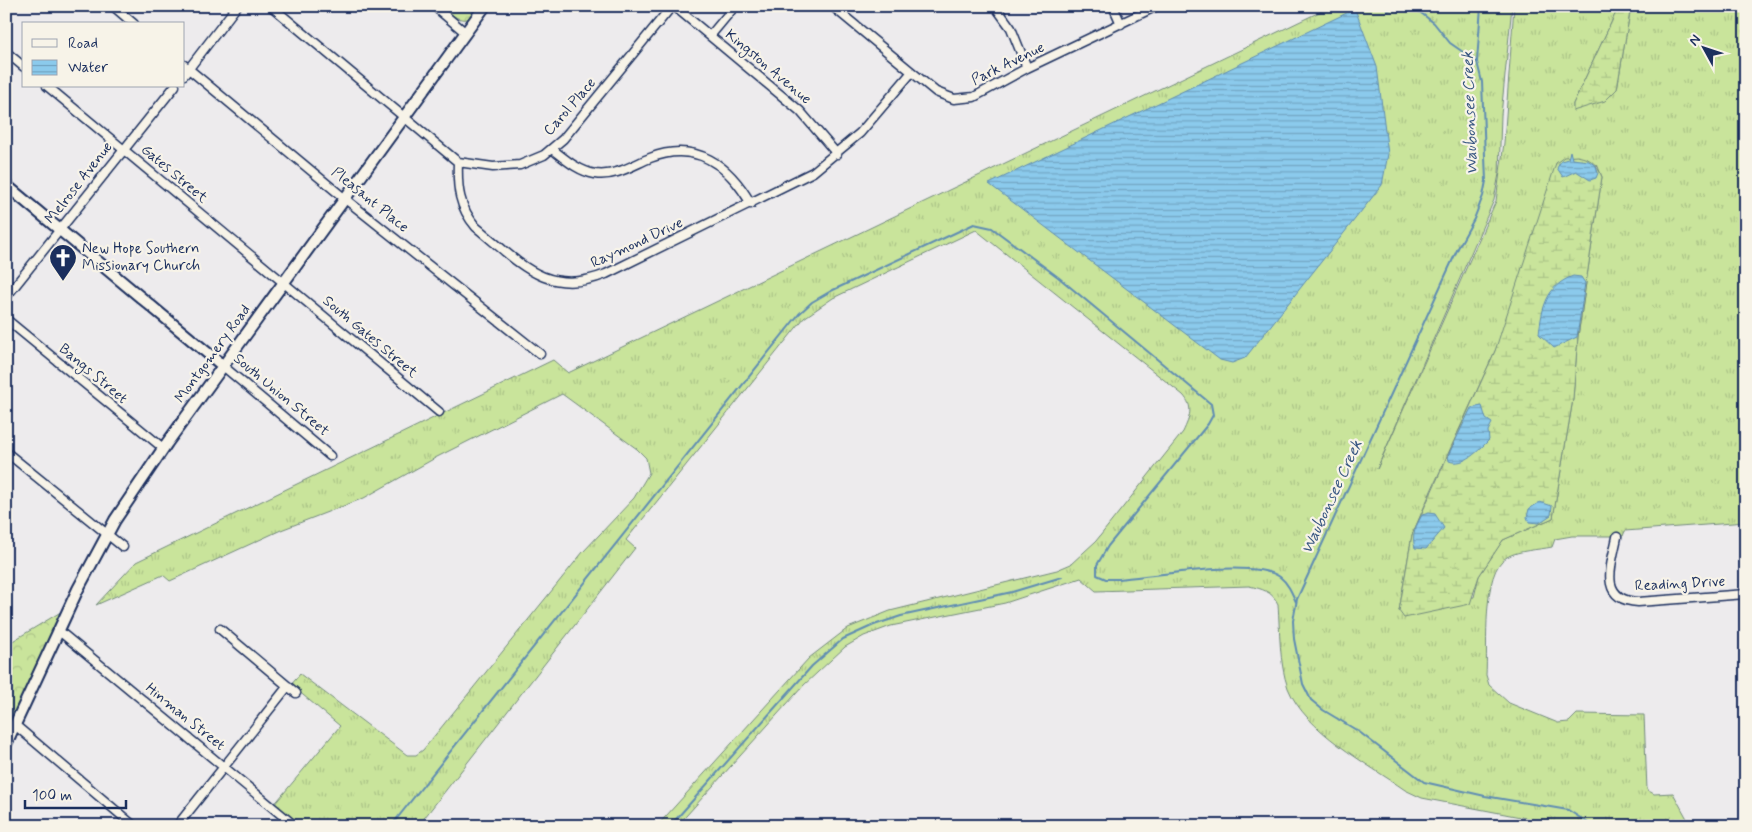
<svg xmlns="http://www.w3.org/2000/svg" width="1752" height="832" font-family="Mynerve,sans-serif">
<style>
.grass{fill:url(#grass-tufts);stroke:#728a7c;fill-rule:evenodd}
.forest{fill:url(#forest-crowns);stroke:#728a7c}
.wetland{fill:url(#wetland-marsh);stroke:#728a7c}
.water{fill:url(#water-rules);stroke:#5e8cb3}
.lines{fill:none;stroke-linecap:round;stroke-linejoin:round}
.stream{stroke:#5e8cb3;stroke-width:2}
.minor-casing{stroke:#1b2f5e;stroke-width:11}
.tertiary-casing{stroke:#1b2f5e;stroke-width:14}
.minor{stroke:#f7f3e8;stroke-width:8}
.tertiary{stroke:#f7f3e8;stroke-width:10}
.labels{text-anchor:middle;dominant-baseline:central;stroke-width:4.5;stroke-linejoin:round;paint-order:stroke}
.street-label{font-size:15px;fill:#1b2f5e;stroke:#f7f3e8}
.poi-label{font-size:15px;fill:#1b2f5e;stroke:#f7f3e8;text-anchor:start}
.water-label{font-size:16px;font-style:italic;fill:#375682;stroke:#f7f3e8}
</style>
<defs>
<pattern id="grass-tufts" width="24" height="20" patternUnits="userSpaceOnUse" patternTransform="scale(1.25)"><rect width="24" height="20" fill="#c9e49b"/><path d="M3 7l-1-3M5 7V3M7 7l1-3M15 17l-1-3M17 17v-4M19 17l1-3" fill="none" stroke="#acc488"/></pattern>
<pattern id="forest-crowns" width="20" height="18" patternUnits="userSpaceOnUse" patternTransform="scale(1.25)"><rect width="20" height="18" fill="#c9e49b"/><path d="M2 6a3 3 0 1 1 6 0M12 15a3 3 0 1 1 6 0" fill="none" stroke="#acc488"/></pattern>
<pattern id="wetland-marsh" width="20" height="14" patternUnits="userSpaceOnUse" patternTransform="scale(1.25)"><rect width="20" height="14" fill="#c9e49b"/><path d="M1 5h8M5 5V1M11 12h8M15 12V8" fill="none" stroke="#acc488"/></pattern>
<pattern id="water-rules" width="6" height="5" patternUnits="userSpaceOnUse" patternTransform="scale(1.25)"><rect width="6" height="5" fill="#8bcaec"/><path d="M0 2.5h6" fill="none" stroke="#71a4c2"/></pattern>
</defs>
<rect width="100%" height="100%" fill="#edebed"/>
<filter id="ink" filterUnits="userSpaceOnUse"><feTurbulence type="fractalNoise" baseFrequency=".02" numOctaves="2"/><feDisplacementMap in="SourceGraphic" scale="10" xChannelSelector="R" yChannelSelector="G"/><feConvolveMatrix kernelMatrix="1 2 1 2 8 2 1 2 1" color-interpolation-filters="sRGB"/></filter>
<g filter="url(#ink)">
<path class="grass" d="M 1332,6 L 1512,6 L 1501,115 L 1499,174 L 1494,200 L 1377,469 L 1496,201 L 1504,143 L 1514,6 L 1619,6 L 1573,104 L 1573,110 L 1617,89 L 1631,6 L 1746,6 L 1746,522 L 1625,531 L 1623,536 L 1572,536 L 1555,539 L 1552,547 C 1538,550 1519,550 1507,557 C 1481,571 1488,648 1486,675 L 1489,685 L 1509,703 L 1558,723 L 1569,722 L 1577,714 L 1644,715 L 1647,790 L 1654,794 L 1673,793 L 1691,826 L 1567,826 L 1422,798 L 1405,790 C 1368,764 1305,731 1288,688 C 1279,663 1280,631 1278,604 C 1272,591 1262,589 1249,586 L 1096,591 L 1081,578 L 1005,603 L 891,626 L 864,636 L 845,647 L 804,685 L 677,826 L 657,826 L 809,658 L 848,628 L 890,611 L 1057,570 L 1071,564 L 1096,541 L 1183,432 C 1190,417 1194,407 1183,395 L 976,230 L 833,298 L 804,318 L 626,540 L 635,548 L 418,826 L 298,826 L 273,806 L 340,726 L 291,685 L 300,674 L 407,755 L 416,755 L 423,750 L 583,552 L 634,498 L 649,473 L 646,458 L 637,449 L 562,394 L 437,457 L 364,498 L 281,530 L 170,581 L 163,575 L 96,605 L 136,562 L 553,360 L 568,373 ZM 1597,164 L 1602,177 L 1578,336 L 1573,399 L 1553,518 L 1503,540 L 1479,576 L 1474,597 L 1399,611 L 1412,535 L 1431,491 L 1495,351 Z"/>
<path class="forest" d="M 442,6 L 478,6 L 468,19 C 456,21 450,13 442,6 Z
M 69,607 L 6,744 L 6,645 Z"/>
<path class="wetland" d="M 1619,6 L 1631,6 L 1617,89 L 1605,101 L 1573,111 L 1573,104 Z
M 1577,156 C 1592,159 1596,163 1602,177 L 1578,336 L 1573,399 L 1553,518 L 1503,540 L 1479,576 L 1470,604 L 1404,618 L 1399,611 L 1412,535 L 1495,351 L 1556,163 L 1564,157 Z"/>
<path class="water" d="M 1355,9 L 1377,67 L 1388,154 L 1382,185 L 1245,358 L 1232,363 L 1220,360 L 989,184 Z
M 1570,151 L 1572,159 L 1589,161 L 1596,166 L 1598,173 L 1596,178 L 1590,180 L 1576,171 L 1563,177 L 1557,168 L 1561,161 L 1568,159 Z
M 1573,276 L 1581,277 L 1585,283 L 1577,337 L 1554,348 L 1539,334 C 1542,308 1546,286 1573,276 Z
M 1482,406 L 1486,419 L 1492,423 L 1488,431 L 1489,440 C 1479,450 1464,467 1449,461 L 1448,456 L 1471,408 Z
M 1540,502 L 1552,506 L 1551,515 L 1539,523 L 1529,522 L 1527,517 L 1529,509 Z
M 1429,513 L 1435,514 L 1444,528 L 1426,549 L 1415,548 C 1411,535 1416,526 1422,515 Z"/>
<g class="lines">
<path class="stream" d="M 1412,6 L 1434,23 L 1450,43 L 1476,61
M 1481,6 L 1477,62 L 1482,82 L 1486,181 L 1483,196 L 1474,219 L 1458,248 L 1297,599 L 1293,621 L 1294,639 L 1303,684 L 1311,700 L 1323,710 L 1358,731 L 1424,782 L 1485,796 L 1568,810 L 1593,826
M 1387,11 L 1397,6
M 391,826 L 799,314 L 812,302 L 831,291 L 974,224 L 992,228 L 1058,277 L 1211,404 L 1213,415 L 1208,424 L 1108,546 L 1097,565 L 1097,575 L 1106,579 L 1119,579 C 1154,576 1254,558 1280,577 C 1288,583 1292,593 1296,602
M 670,826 L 812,666 L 843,639 L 874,625 L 901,616 L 1012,592 L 1062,577"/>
<defs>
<path id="minor" d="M 113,6 L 134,24
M 271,6 L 458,162 L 493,167 L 520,165 L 544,155 L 563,139 L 672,6
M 434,6 L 466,33
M 674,6 L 800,111 L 837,154
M 832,6 L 936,92 L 954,99 L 974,97 L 1027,68 L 1157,6
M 995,6 L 1011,28 L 1027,68
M 1113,6 L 1121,24
M 710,36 L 735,6
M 6,52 L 24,67
M 184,65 L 344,198 L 540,354
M 184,75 L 237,6
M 47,86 L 439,412
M 552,149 C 565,159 578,171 595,174 C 615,177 633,165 650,158 C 696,140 729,165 751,204
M 458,162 C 457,188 459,207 476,227 C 519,262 546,298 606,274 L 813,172 L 860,133 L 911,73
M 6,297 L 175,86
M 6,319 L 163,448
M 223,366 L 330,456
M 6,452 L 123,547
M 1617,537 C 1612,563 1597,600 1638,602 L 1746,594
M 220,629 L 296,693
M 58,630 L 295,826
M 15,725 L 134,826
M 177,826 L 288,686"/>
<path id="tertiary" d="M 6,185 L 223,366
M 6,744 L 78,589 L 115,520 L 167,443 L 485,6"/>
</defs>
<use href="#minor" class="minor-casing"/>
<use href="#tertiary" class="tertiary-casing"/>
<use href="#minor" class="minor"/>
<use href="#tertiary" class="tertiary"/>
</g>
</g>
<defs>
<symbol id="church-pin" viewBox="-11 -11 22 30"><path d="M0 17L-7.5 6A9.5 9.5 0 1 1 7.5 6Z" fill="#1b2f5e" stroke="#f7f3e8"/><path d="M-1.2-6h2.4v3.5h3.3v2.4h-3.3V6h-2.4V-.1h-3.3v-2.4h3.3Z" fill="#fff"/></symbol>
</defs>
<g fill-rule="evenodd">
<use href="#church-pin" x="47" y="242" width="32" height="43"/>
</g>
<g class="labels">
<g class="street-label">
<text transform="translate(1008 64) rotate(-26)">Park Avenue</text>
<text transform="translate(768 67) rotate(40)">Kingston Avenue</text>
<text transform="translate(570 107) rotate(-49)">Carol Place</text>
<text transform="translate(174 174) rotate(40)">Gates Street</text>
<text transform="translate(79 183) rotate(-52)">Melrose Avenue</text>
<text transform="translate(370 200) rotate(39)">Pleasant Place</text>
<text transform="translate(637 243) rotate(-25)">Raymond Drive</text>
<text transform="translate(370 337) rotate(40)">South Gates Street</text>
<text transform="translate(213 354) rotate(-54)">Montgomery Road</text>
<text transform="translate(93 374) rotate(40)">Bangs Street</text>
<text transform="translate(281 395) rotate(40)">South Union Street</text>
<text transform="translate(1680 584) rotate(-3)">Reading Drive</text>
<text transform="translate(185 717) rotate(39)">Hinman Street</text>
</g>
<g class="poi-label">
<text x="82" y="249">New Hope Southern<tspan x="82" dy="17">Missionary Church</tspan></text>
</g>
<g class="water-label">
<text transform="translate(1470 113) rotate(-92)">Waubonsee Creek</text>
<text transform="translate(1332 497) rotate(-65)">Waubonsee Creek</text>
</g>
</g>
<rect width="1752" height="832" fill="none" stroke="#f7f3e8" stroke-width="25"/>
<rect x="12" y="12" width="1727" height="807" fill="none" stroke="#1b2f5e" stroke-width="2" filter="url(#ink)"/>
<rect x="22" y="22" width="162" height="65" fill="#f7f3e8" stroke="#9fa5b1"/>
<rect x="32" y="39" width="25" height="8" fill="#f7f3e8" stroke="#9fa5b1"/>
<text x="68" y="48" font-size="15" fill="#1b2f5e">Road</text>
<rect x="32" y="60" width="25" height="15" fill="url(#water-rules)" stroke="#9fa5b1"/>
<text x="68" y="72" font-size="15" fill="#1b2f5e">Water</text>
<g transform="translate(1704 48) rotate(310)" stroke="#f7f3e8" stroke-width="4" paint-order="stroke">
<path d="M0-4L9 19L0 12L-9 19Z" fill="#1b2f5e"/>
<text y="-8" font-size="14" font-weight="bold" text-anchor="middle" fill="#1b2f5e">N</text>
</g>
<path d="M25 800v8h101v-8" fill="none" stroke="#1b2f5e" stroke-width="2.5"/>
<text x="32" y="800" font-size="15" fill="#1b2f5e" stroke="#f7f3e8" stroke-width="4" paint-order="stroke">100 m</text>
</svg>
